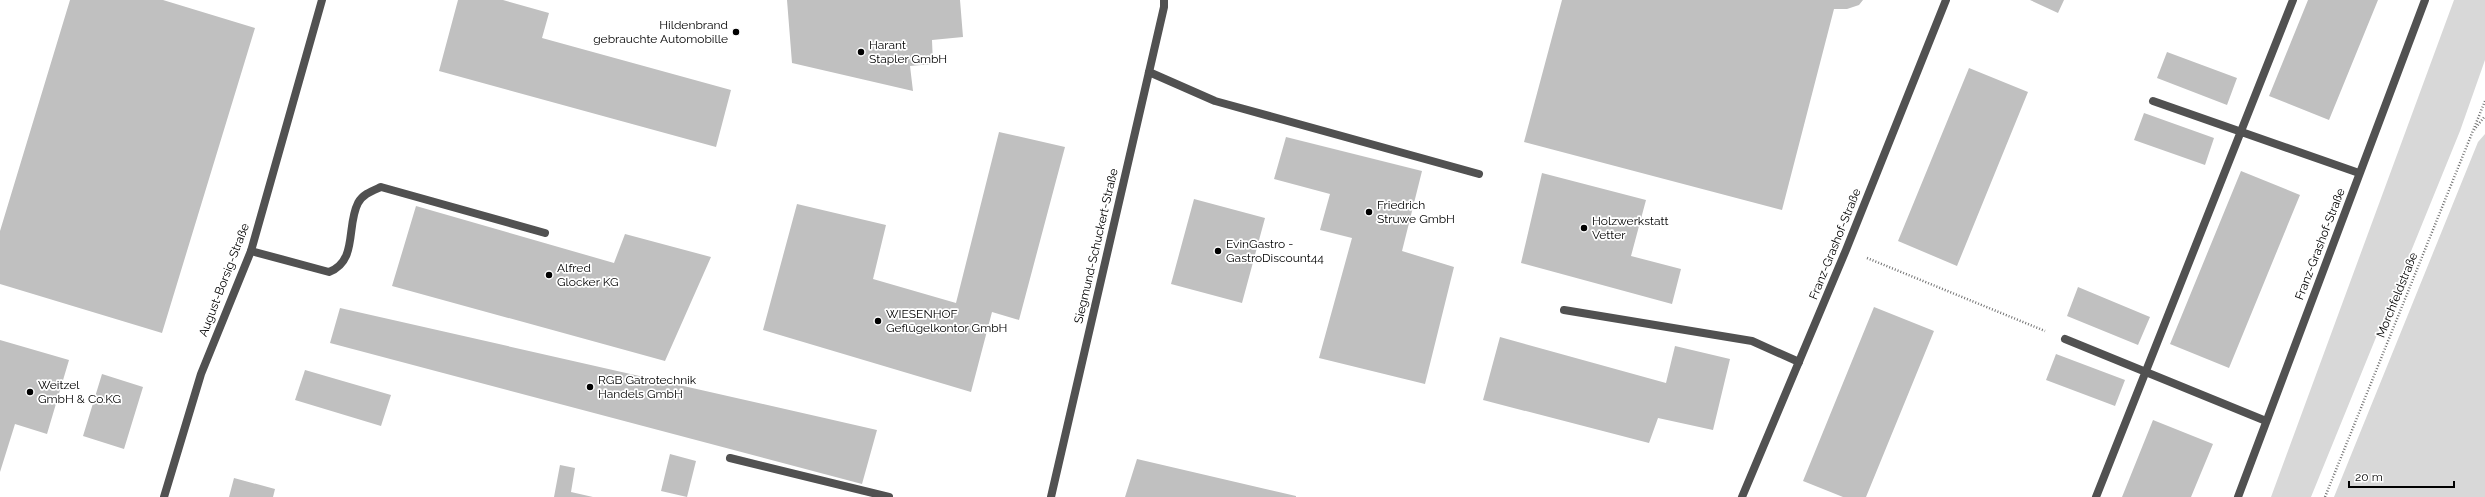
<svg xmlns="http://www.w3.org/2000/svg" width="2485" height="497" font-family="Raleway,sans-serif">
<style>
.green{fill:#d8d8d8}
.building{fill:#c0c0c0}
.lines{fill:none;stroke-linecap:round;stroke-linejoin:round}
.path{stroke:#737373;stroke-width:2.5;stroke-dasharray:1 2;stroke-linecap:butt}
.lane{stroke:#515151;stroke-width:8}
.street{stroke:#515151;stroke-width:8}
.poi-dot{fill:#000;stroke:#fff;stroke-width:1.5}
.labels{text-anchor:middle;dominant-baseline:central;stroke-width:3.5;stroke-linejoin:round;paint-order:stroke}
.poi-label{font-size:12px;fill:#000;stroke:#fff;text-anchor:start}
.street-label{font-size:12px;fill:#000;stroke:#fff}
</style>
<rect width="100%" height="100%" fill="#fff"/>
<path class="green" d="M 2454,0 L 2485,0 L 2485,60 L 2460,131 L 2311,497 L 2271,497 Z
M 2485,134 L 2485,497 L 2334,497 L 2478,142 Z"/>
<path class="building" d="M 70,0 L 163,0 L 255,28 L 162,333 L 0,284 L 0,231 Z
M 458,0 L 503,0 L 549,13 L 542,38 L 731,90 L 716,147 L 439,71 Z
M 787,0 L 960,0 L 963,37 L 932,40 L 933,64 L 910,66 L 913,91 L 792,63 Z
M 1562,0 L 1863,0 L 1859,5 L 1847,9 L 1834,9 L 1782,210 L 1524,142 Z
M 2030,0 L 2064,0 L 2058,13 Z
M 2308,0 L 2378,0 L 2329,120 L 2269,96 Z
M 2167,52 L 2237,78 L 2227,105 L 2157,78 Z
M 1969,68 L 2028,92 L 1957,266 L 1898,241 Z
M 2144,113 L 2214,138 L 2205,165 L 2134,140 Z
M 999,132 L 1065,147 L 1019,320 L 992,312 L 971,392 L 763,330 L 797,204 L 886,225 L 873,279 L 956,303 Z
M 1286,137 L 1422,171 L 1402,251 L 1454,267 L 1425,384 L 1319,358 L 1352,238 L 1320,230 L 1330,194 L 1274,179 Z
M 2241,171 L 2300,195 L 2229,368 L 2170,344 Z
M 1542,173 L 1646,200 L 1631,256 L 1681,269 L 1672,304 L 1521,263 Z
M 1194,199 L 1265,218 L 1242,303 L 1171,284 Z
M 416,206 L 614,263 L 625,234 L 711,257 L 665,361 L 392,286 Z
M 2078,287 L 2150,317 L 2138,345 L 2067,316 Z
M 1874,307 L 1934,331 L 1866,497 L 1843,497 L 1803,481 Z
M 340,308 L 877,430 L 862,484 L 330,343 Z
M 1500,337 L 1666,383 L 1675,346 L 1730,359 L 1713,430 L 1658,418 L 1649,443 L 1483,400 Z
M 0,340 L 69,360 L 47,434 L 15,424 L 0,472 Z
M 2056,354 L 2125,380 L 2115,406 L 2046,380 Z
M 305,370 L 391,395 L 381,426 L 295,400 Z
M 102,374 L 143,387 L 124,449 L 83,436 Z
M 2153,420 L 2213,444 L 2191,497 L 2122,497 Z
M 670,454 L 696,461 L 687,497 L 661,491 Z
M 1137,459 L 1296,496 L 1296,497 L 1125,497 Z
M 560,465 L 575,468 L 571,492 L 593,497 L 554,497 Z
M 234,478 L 275,489 L 273,497 L 229,497 Z"/>
<g class="lines">
<path class="path" d="M 2474,130 L 2485,116
M 1867,258 L 2045,331
M 2325,497 L 2485,101"/>
<path class="lane" d="M 1149,72 L 1215,101 L 1479,174
M 2153,101 L 2359,173
M 251,251 L 329,272 C 358,261 346,226 358,203 C 363,194 372,191 381,187 L 545,233
M 1564,310 L 1752,341 L 1799,362
M 2065,339 L 2266,421
M 730,458 L 889,497
M 2096,497 L 2293,0"/>
<path class="street" d="M 164,497 L 201,374 L 251,251 L 322,0
M 1051,497 L 1164,7 L 1164,0
M 1742,497 L 1846,250 L 1946,0
M 2238,497 L 2425,0"/>
</g>
<g class="poi-dot">
<circle cx="736" cy="32" r="4"/>
<circle cx="861" cy="52" r="4"/>
<circle cx="1369" cy="212" r="4"/>
<circle cx="1584" cy="228" r="4"/>
<circle cx="1218" cy="251" r="4"/>
<circle cx="549" cy="275" r="4"/>
<circle cx="878" cy="321" r="4"/>
<circle cx="590" cy="387" r="4"/>
<circle cx="30" cy="392" r="4"/>
</g>
<g class="labels">
<g class="poi-label">
<text x="728" y="25" text-anchor="end">Hildenbrand<tspan x="728" dy="14">gebrauchte Automobille</tspan></text>
<text x="869" y="45">Harant<tspan x="869" dy="14">Stapler GmbH</tspan></text>
<text x="1377" y="205">Friedrich<tspan x="1377" dy="14">Struwe GmbH</tspan></text>
<text x="1592" y="221">Holzwerkstatt<tspan x="1592" dy="14">Vetter</tspan></text>
<text x="1226" y="244">EvinGastro -<tspan x="1226" dy="14">GastroDiscount44</tspan></text>
<text x="557" y="268">Alfred<tspan x="557" dy="14">Glocker KG</tspan></text>
<text x="886" y="314">WIESENHOF<tspan x="886" dy="14">Geflügelkontor GmbH</tspan></text>
<text x="598" y="380">RGB Gatrotechnik<tspan x="598" dy="14">Handels GmbH</tspan></text>
<text x="38" y="385">Weitzel<tspan x="38" dy="14">GmbH &amp; Co.KG</tspan></text>
</g>
<g class="street-label">
<text transform="translate(1835 244) rotate(-68)">Franz-Grashof-Straße</text>
<text transform="translate(2320 244) rotate(-69)">Franz-Grashof-Straße</text>
<text transform="translate(1096 246) rotate(-77)">Siegmund-Schuckert-Straße</text>
<text transform="translate(224 280) rotate(-69)">August-Borsig-Straße</text>
<text transform="translate(2397 295) rotate(-68)">Morchfeldstraße</text>
</g>
</g>
<path d="M2349 481v6h105v-6" fill="none" stroke="#000000" stroke-width="2"/>
<text x="2355" y="481" font-size="12" fill="#000000" stroke="#ffffff" stroke-width="3" paint-order="stroke">20 m</text>
</svg>
